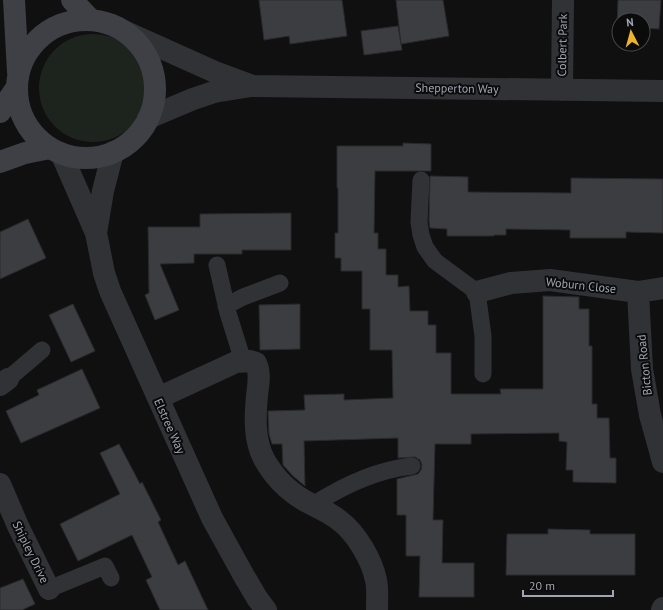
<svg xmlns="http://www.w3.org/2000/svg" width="663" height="610" font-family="'PT Sans',sans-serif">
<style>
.green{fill:#1c241d}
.building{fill:#3c3d41;stroke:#2a2a2d}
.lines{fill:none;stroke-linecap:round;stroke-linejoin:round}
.service{stroke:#313236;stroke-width:17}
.minor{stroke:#313236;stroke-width:22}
.secondary{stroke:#3f4046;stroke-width:22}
.labels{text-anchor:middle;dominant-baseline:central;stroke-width:4;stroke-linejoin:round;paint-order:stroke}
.street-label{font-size:12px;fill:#a1a6b2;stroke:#0b0b0c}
</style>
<rect width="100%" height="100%" fill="#101011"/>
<path class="green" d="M39 88a54 54 0 1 1 108 0a54 54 0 1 1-108 0Z"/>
<path class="building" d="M 259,0 L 342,0 L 347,36 L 290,44 L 289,36 L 264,40 Z
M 396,0 L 443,0 L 449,36 L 401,44 Z
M 618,0 L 661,0 L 659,29 L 643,28 L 643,20 L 619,20 L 619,26 L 617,26 Z
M 398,26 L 402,50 L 364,55 L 361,31 Z
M 403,143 L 431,144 L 431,171 L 375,171 L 374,233 L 378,233 L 378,249 L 386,249 L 386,275 L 398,275 L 398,287 L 409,286 L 410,311 L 428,311 L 428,325 L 436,325 L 436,353 L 451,353 L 451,394 L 501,394 L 500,389 L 543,389 L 543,296 L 579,297 L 579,309 L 589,309 L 589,346 L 592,346 L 592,404 L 597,404 L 597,418 L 609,418 L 610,458 L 616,458 L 616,483 L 573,482 L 573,470 L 566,470 L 567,442 L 559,441 L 559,433 L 471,434 L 471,444 L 435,444 L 433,520 L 443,520 L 442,563 L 474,563 L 474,597 L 419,597 L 420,556 L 406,556 L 406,515 L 397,515 L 397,479 L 418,474 L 421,470 L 422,465 L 420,460 L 415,457 L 398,458 L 398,438 L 304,441 L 305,486 L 293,476 L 283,465 L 282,444 L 272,444 L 269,434 L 268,411 L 305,410 L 304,395 L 344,394 L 344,400 L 393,398 L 392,350 L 370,350 L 370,309 L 362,309 L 362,271 L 341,271 L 341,258 L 335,258 L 335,233 L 338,233 L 338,188 L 337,188 L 337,146 L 403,146 Z
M 430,176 L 468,177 L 468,192 L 571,193 L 571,178 L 663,179 L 663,233 L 626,232 L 626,238 L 570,238 L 570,230 L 506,229 L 506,235 L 494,235 L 494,236 L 447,236 L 447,229 L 430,228 L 429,221 Z
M 291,213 L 291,250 L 242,250 L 242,254 L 194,254 L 194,263 L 160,264 L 179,310 L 155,320 L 145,295 L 149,293 L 148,227 L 200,227 L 200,214 Z
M 28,219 L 46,258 L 0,279 L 0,232 Z
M 73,304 L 95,351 L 71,362 L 49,315 Z
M 300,304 L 300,349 L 260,350 L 259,305 Z
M 82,369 L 100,408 L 21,443 L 6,411 L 39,395 L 37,390 Z
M 119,444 L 140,484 L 142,482 L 161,520 L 158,522 L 178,565 L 185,561 L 208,610 L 160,610 L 146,580 L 152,577 L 132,535 L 78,561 L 60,524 L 120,494 L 100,453 Z
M 548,529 L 590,530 L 590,534 L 635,534 L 635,575 L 506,575 L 507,534 L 548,534 Z
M 23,579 L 35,604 L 22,610 L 0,610 L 0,588 Z"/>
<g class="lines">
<path class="service" d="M 421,180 L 419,222 L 421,235 L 425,247 L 435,261 L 477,292 L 483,336 L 483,374
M 217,265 L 228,313 L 243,361
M 226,306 L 243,297 L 280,283
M 8,379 L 42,350
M 313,505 C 344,485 376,470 412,466
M 49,589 L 105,566 L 111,578"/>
<path class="minor" d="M 126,32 L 215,72 L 250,85
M 562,90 L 563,0
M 148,118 L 193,99 L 214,92 L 251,86 L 663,91
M 61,153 L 96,233 L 104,273 L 110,291 L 212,518 L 244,576 L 257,598 L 266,610
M 96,233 L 103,191 L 113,152
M 663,288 L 638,292 L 642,369 L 650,415 L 663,462
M 477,292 L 511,283 L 550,280 L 638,292
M 0,385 L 8,379
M 158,398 L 236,362 L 250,361 L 256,363 C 261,374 258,385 257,396 C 255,417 254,440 264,459 C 275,479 291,494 311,504 C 321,509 332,514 340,521 C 356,533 372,560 376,580 C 378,589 377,600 377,610
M 0,484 L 18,526 L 49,589
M 662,610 L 663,608"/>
<path class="secondary" d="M 14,0 L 18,72
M 72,0 L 91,20
M17 89a69 69 0 1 1 138 0a69 69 0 1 1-138 0Z
M 0,112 L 17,87
M 0,162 L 25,153 L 50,148"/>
</g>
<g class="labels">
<g class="street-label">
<text transform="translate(562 45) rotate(-89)">Colbert Park</text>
<text transform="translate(457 88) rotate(1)">Shepperton Way</text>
<text transform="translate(581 285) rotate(6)">Woburn Close</text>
<text transform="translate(644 365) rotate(-96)">Bicton Road</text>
<text transform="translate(170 426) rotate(66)">Elstree Way</text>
<text transform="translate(31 552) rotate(64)">Shipley Drive</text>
</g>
</g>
<g transform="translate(631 32) rotate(354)"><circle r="19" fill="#0b0b0c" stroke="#47494e"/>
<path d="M0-3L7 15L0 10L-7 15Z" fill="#ecb32d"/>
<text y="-6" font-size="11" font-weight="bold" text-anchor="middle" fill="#a1a6b2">N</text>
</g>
<path d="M523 590v6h90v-6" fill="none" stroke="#a1a6b2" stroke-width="2"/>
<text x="529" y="590" font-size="12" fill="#a1a6b2" stroke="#0b0b0c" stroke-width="3" paint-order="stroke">20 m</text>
</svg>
